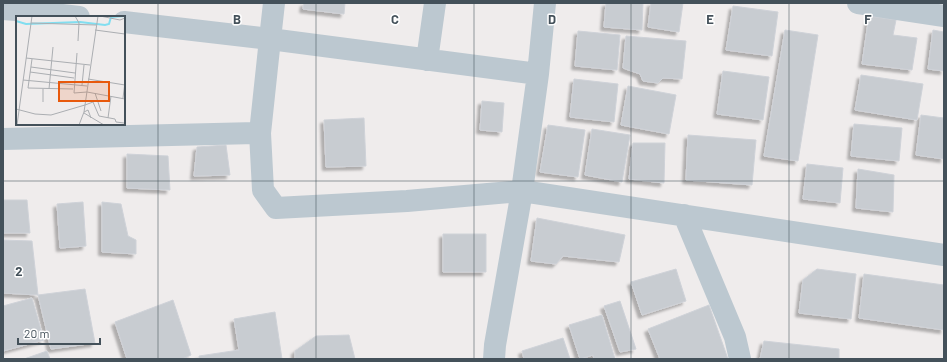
<svg xmlns="http://www.w3.org/2000/svg" width="947" height="362" font-family="Barlow,sans-serif">
<style>
.building{fill:#c8ccd1;stroke:#cfd2d8;filter:url(#shadow)}
.lines{fill:none;stroke-linecap:round;stroke-linejoin:round}
.minor{stroke:#bcc8d0;stroke-width:22}
.grid{fill:none;stroke:#44515a;stroke-width:1;stroke-opacity:0.55}
.inset-river{fill:none;stroke:#81def0;stroke-width:2}
.inset-road{fill:none;stroke:#abaeb2;stroke-width:1}
.view{fill:#e8590c;fill-opacity:0.15;stroke:#e8590c;stroke-width:2}
.inset-edge{fill:none;stroke:#44515a;stroke-width:2}
.grid-label{font-size:13px;text-anchor:middle;font-weight:bold;fill:#44515a;stroke:#fff;stroke-width:3;stroke-linejoin:round;paint-order:stroke}
</style>
<defs>
<filter id="shadow"><feDropShadow dx="-3.5" dy="3.5" stdDeviation="1" flood-color="#0004"/></filter>
</defs>
<rect width="100%" height="100%" fill="#efecec"/>
<path class="building" d="M 304,3 L 345,3 L 344,14 L 303,9 Z
M 606,3 L 643,3 L 642,30 L 604,27 Z
M 651,3 L 683,3 L 679,32 L 648,27 Z
M 733,6 L 778,12 L 772,56 L 726,50 Z
M 869,16 L 896,20 L 893,35 L 917,38 L 912,70 L 862,64 Z
M 785,30 L 818,35 L 798,161 L 764,156 Z
M 933,30 L 944,32 L 944,71 L 928,69 Z
M 578,31 L 620,35 L 617,70 L 575,66 Z
M 626,36 L 686,41 L 682,79 L 663,78 L 658,83 L 643,81 L 640,74 L 623,68 Z
M 723,71 L 769,77 L 763,120 L 717,114 Z
M 861,75 L 923,84 L 917,120 L 855,110 Z
M 574,79 L 618,84 L 614,122 L 570,117 Z
M 628,86 L 676,95 L 669,134 L 621,125 Z
M 482,101 L 504,103 L 502,132 L 480,130 Z
M 921,115 L 944,118 L 944,159 L 916,155 Z
M 364,118 L 366,166 L 326,167 L 324,120 Z
M 854,124 L 902,128 L 899,161 L 851,156 Z
M 548,125 L 585,130 L 578,177 L 540,172 Z
M 592,129 L 630,135 L 622,182 L 585,175 Z
M 688,135 L 756,140 L 752,185 L 686,180 Z
M 633,143 L 665,143 L 664,183 L 629,179 Z
M 226,145 L 230,175 L 194,176 L 197,147 Z
M 127,154 L 168,156 L 170,190 L 127,188 Z
M 807,164 L 843,168 L 840,203 L 803,199 Z
M 858,169 L 894,175 L 893,212 L 856,208 Z
M 3,200 L 27,200 L 30,233 L 3,233 Z
M 83,202 L 86,246 L 60,248 L 57,204 Z
M 102,202 L 121,204 L 128,236 L 136,240 L 136,254 L 102,252 Z
M 537,218 L 625,235 L 619,262 L 563,256 L 556,264 L 531,261 Z
M 443,234 L 486,234 L 486,272 L 443,272 Z
M 3,240 L 32,241 L 38,295 L 3,293 Z
M 676,269 L 686,301 L 642,315 L 631,282 Z
M 817,269 L 856,274 L 851,319 L 799,313 L 803,280 Z
M 864,274 L 944,285 L 944,330 L 859,318 Z
M 85,289 L 95,343 L 51,349 L 38,295 Z
M 32,298 L 44,340 L 3,351 L 3,306 Z
M 173,300 L 191,355 L 182,359 L 127,359 L 115,322 Z
M 620,301 L 636,349 L 620,352 L 604,306 Z
M 709,305 L 728,359 L 660,359 L 648,329 Z
M 275,312 L 282,359 L 199,359 L 199,356 L 239,350 L 234,319 Z
M 602,315 L 615,359 L 594,359 L 593,355 L 580,359 L 569,325 Z
M 349,335 L 355,359 L 295,359 L 295,351 L 316,336 Z
M 563,338 L 570,359 L 524,359 L 522,351 Z
M 764,341 L 839,349 L 839,359 L 760,359 Z
M 47,351 L 50,359 L 24,359 Z"/>
<g class="lines">
<path class="minor" d="M 274,3 L 270,39 L 260,133 L 263,190 L 276,208 L 407,201 L 522,191 L 944,255
M 858,3 L 944,16
M 3,9 L 28,11 L 79,17
M 124,22 L 270,39 L 538,74
M 427,60 L 435,3
M 3,139 L 260,133
M 684,215 L 735,337 L 740,359
M 494,359 L 495,345 L 522,191 L 538,74 L 545,3"/>
</g>
<path class="grid" d="M 158,3 L 158,359M 316,3 L 316,359M 474,3 L 474,359M 631,3 L 631,359M 789,3 L 789,359M 3,181 L 944,181"/>
<g transform="translate(16 16)">
<rect width="109" height="109" fill="#efecec"/>
<path class="inset-river" d="M 0,5 L 10,8 L 64,6 L 89,9 L 93,8 L 95,1 L 109,0"/>
<path class="inset-road" d="M 59,0 L 63,7 L 62,25M 84,0 L 104,4 L 109,2M 15,7 L 80,9M 79,14 L 109,18M 61,37 L 58,77 L 71,76 L 109,83M 10,42 L 74,49M 16,43 L 12,72 L 57,73M 15,51 L 59,57M 14,56 L 58,62M 72,63 L 109,69M 7,64 L 71,70M 66,69 L 68,49M 27,73 L 27,86M 33,73 L 37,31M 79,77 L 85,95M 107,82 L 109,66M 69,89 L 77,86 L 83,100 L 99,103 L 100,106 L 108,107M 0,93 L 19,98 L 35,99 L 69,89M 68,96 L 72,94 L 75,102M 68,97 L 88,109M 92,102 L 95,80M 1,109 L 16,0M 63,109 L 68,96 L 82,0"/>
<path class="view" d="M 43,66 L 93,66 L 93,85 L 43,85 Z"/>
<rect width="109" height="109" class="inset-edge"/>
</g>
<g class="grid-label">
<text x="237" y="24">B</text>
<text x="395" y="24">C</text>
<text x="552" y="24">D</text>
<text x="710" y="24">E</text>
<text x="868" y="24">F</text>
<text x="19" y="276">2</text>
</g>
<rect width="947" height="362" fill="none" stroke="#44515a" stroke-width="8"/>
<path d="M18 338v6h82v-6" fill="none" stroke="#44515a" stroke-width="2"/>
<text x="24" y="338" font-size="12" fill="#44515a" stroke="#ffffff" stroke-width="3" paint-order="stroke">20 m</text>
</svg>
